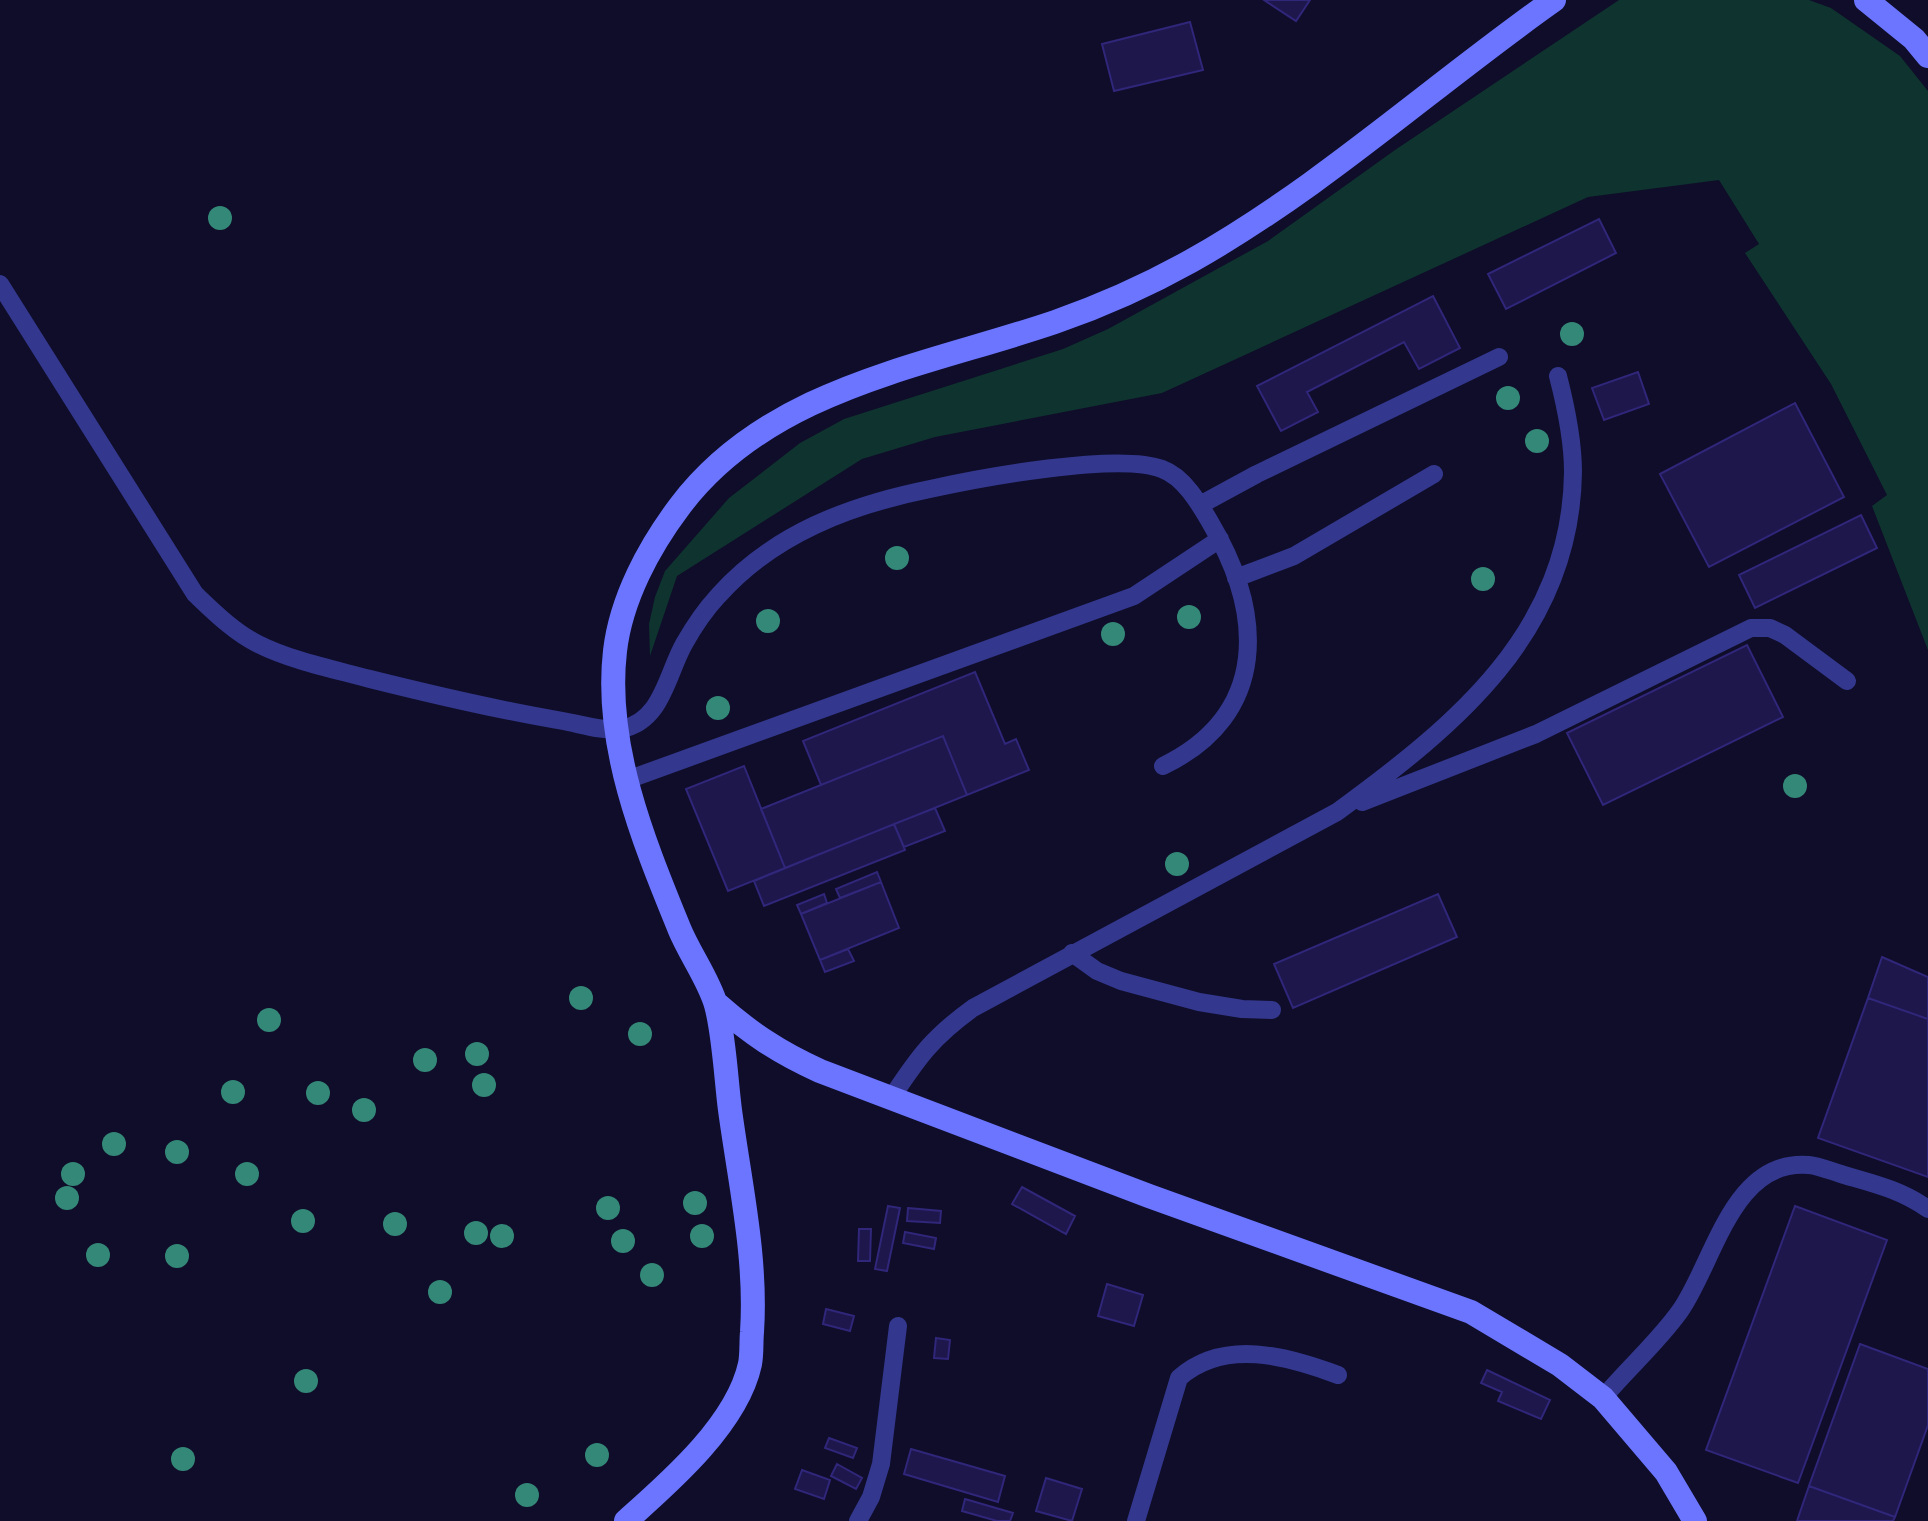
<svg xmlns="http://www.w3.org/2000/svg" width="1928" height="1521" font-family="Poppins,sans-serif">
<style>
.green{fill:#0f332f}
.building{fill:#1d174c;stroke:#30267a;stroke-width:2}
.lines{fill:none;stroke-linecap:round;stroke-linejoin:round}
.lane{stroke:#33378d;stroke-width:18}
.secondary{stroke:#6b75ff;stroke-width:24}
.tree{fill:#348878}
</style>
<rect width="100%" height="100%" fill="#0f0d29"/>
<path class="green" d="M 1619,0 L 1809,0 L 1831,8 L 1900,56 L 1928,91 L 1928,650 L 1872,506 L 1887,495 L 1831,384 L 1745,253 L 1759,244 L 1719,180 L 1588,197 L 1162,393 L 935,437 L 862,459 L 677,576 L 650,656 L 649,624 L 655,597 L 665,571 L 729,498 L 800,443 L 844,419 L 1063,349 L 1108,329 L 1268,241 L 1395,150 Z"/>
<path class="building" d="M 1264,0 L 1310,0 L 1296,21 Z
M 1190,22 L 1203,70 L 1114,91 L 1102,44 Z
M 1599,219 L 1616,253 L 1506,309 L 1488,274 Z
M 1433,296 L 1460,348 L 1419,369 L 1404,342 L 1307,392 L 1318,412 L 1281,431 L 1257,386 Z
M 1638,372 L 1649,404 L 1604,420 L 1592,388 Z
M 1795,403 L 1844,497 L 1709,567 L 1660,474 Z
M 1861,515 L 1877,548 L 1755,608 L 1739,575 Z
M 1747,645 L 1783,717 L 1603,805 L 1567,733 Z
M 975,672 L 1005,744 L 1016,739 L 1029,770 L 967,795 L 943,736 L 821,785 L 803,741 Z
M 943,736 L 967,795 L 785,868 L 761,809 Z
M 744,766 L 785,868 L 728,891 L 686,789 Z
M 935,808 L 945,831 L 904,847 L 894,824 Z
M 894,824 L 905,850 L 764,906 L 754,881 Z
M 877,872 L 881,882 L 840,898 L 836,889 Z
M 881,882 L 899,928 L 820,960 L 801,914 Z
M 824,894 L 827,903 L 801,914 L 797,905 Z
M 1438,894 L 1457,937 L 1293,1008 L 1274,964 Z
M 848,949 L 854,961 L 825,972 L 820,960 Z
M 1882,957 L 1928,977 L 1928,1019 L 1868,998 Z
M 1868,998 L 1928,1019 L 1928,1177 L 1818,1138 Z
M 1022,1187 L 1075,1216 L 1066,1234 L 1012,1204 Z
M 888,1206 L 900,1208 L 887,1271 L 875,1269 Z
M 1795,1206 L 1887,1240 L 1798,1483 L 1706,1450 Z
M 908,1208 L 941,1211 L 940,1223 L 907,1221 Z
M 859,1229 L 871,1229 L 870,1261 L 858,1261 Z
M 905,1232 L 936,1238 L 934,1249 L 903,1243 Z
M 1107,1284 L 1143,1295 L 1134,1326 L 1098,1316 Z
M 826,1309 L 854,1316 L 850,1331 L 823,1324 Z
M 936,1338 L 950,1340 L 948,1359 L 934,1358 Z
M 1860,1344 L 1928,1369 L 1928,1425 L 1895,1517 L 1809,1486 Z
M 1487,1370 L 1550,1400 L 1541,1419 L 1498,1401 L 1502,1392 L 1481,1383 Z
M 829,1438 L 857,1448 L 853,1458 L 825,1448 Z
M 911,1449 L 1005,1476 L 998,1502 L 904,1474 Z
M 837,1464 L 862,1478 L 856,1489 L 831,1476 Z
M 802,1470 L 830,1480 L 824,1499 L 795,1489 Z
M 1046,1478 L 1082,1489 L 1072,1521 L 1036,1511 Z
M 1809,1486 L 1895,1517 L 1893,1521 L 1797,1521 Z
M 965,1499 L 1013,1513 L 1010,1521 L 997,1521 L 962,1511 Z"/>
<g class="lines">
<path class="lane" d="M 0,284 L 195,594 C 214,612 234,632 258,644 C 292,661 333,669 370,679 C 434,695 498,710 563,721 C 580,724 605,732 621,729 C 662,722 667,674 684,644 C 693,628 705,610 718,596 C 773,534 850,505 930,489 C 980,478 1118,452 1162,469 C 1184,477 1199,503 1210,522 C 1264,613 1270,714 1163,766
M 1200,505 L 1257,474 L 1499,357
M 1236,578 L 1294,556 L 1434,474
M 627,780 L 1134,596 L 1220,539
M 1362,802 L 1536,734 L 1751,628 L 1770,628 L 1785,635 L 1847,681
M 1072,953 L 1097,971 L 1121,981 L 1199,1002 L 1242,1009 L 1272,1010
M 892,1097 C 919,1056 933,1037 973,1008 L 1337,812 C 1456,725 1571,632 1573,472 C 1573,440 1566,407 1558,376
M 1603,1398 C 1627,1369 1658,1342 1680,1311 C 1714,1263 1732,1158 1809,1165 C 1820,1166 1833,1172 1844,1175 C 1875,1184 1901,1190 1928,1209
M 858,1521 L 871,1497 L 881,1464 L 898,1326
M 1136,1521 L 1179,1378 C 1224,1338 1287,1356 1338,1375"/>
<path class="secondary" d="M 1866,0 L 1914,39 L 1928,56
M 716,1003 C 750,1033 778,1052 820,1071 L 1149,1196 L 1471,1312 L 1560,1365 L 1603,1398 L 1666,1472 L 1695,1521
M 626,1521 C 670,1482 737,1424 750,1364 C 752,1354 751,1343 752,1332 C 757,1258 740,1184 730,1110 C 726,1079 724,1034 716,1005 C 709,980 689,953 679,928 C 644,842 604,746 615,651 C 621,599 649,547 680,506 C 769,388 923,367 1055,322 C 1101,306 1148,285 1191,261 C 1321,188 1432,86 1554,0"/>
</g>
<g class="tree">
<circle cx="220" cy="218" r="12"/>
<circle cx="1572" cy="334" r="12"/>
<circle cx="1508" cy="398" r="12"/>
<circle cx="1537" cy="441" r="12"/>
<circle cx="897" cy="558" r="12"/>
<circle cx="1483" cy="579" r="12"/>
<circle cx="1189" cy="617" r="12"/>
<circle cx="768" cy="621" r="12"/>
<circle cx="1113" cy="634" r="12"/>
<circle cx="718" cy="708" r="12"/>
<circle cx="1795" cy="786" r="12"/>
<circle cx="1177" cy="864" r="12"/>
<circle cx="581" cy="998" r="12"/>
<circle cx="269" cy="1020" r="12"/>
<circle cx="640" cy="1034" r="12"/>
<circle cx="477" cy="1054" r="12"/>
<circle cx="425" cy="1060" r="12"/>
<circle cx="484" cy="1085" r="12"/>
<circle cx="233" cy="1092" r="12"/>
<circle cx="318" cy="1093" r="12"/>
<circle cx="364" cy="1110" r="12"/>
<circle cx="114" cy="1144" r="12"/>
<circle cx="177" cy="1152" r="12"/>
<circle cx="73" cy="1174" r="12"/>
<circle cx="247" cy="1174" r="12"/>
<circle cx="67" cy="1198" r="12"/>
<circle cx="695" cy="1203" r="12"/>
<circle cx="608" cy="1208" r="12"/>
<circle cx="303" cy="1221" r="12"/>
<circle cx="395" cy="1224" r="12"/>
<circle cx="476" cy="1233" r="12"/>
<circle cx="502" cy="1236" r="12"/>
<circle cx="702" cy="1236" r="12"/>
<circle cx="623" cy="1241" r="12"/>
<circle cx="98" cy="1255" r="12"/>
<circle cx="177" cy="1256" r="12"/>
<circle cx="652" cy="1275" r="12"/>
<circle cx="440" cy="1292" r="12"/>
<circle cx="306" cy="1381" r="12"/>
<circle cx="597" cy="1455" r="12"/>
<circle cx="183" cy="1459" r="12"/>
<circle cx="527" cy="1495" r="12"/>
</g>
</svg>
